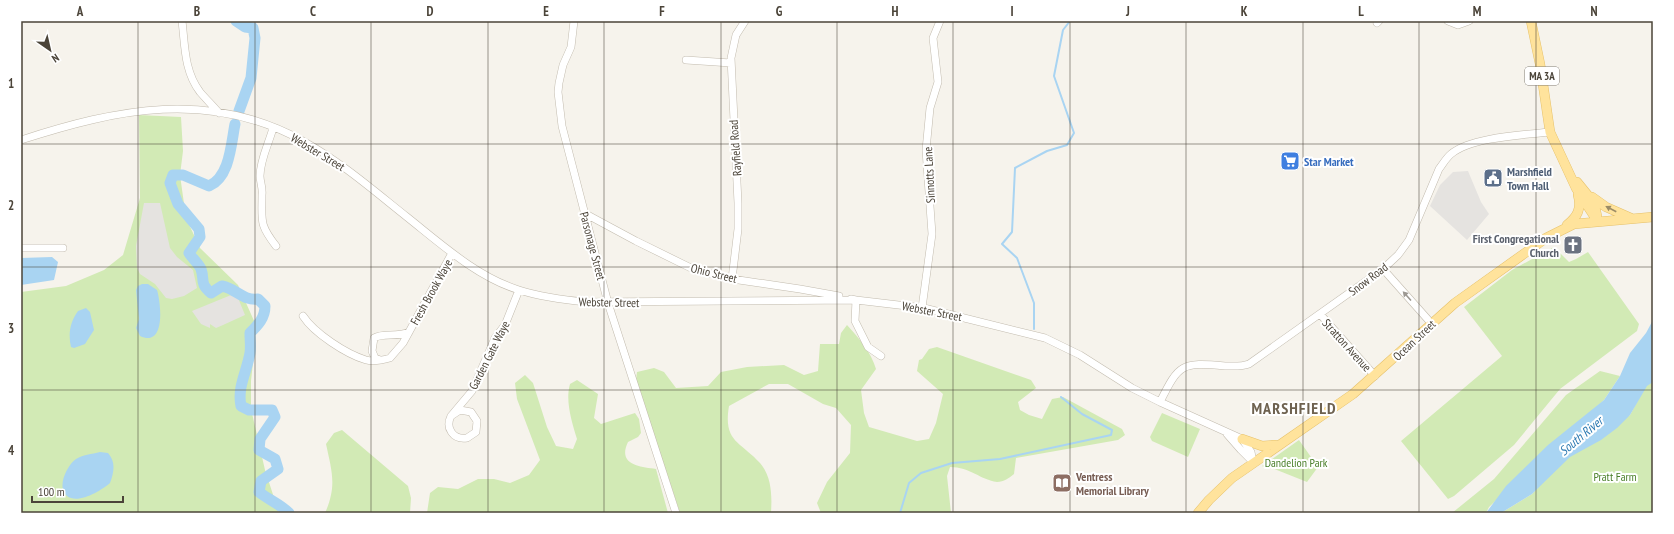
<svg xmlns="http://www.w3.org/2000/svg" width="1674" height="534" font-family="'PT Sans Narrow',sans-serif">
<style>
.green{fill:#d2eab5}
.parking{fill:#e5e3e0}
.water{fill:#a9d4f2}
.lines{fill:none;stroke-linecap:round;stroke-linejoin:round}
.stream{stroke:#a9d4f2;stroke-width:2}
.river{stroke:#a9d4f2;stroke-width:11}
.minor-casing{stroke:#c2bbae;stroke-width:8}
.major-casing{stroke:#e6c16a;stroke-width:10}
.minor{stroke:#fff;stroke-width:7}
.major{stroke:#ffe39c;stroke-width:9}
.oneway{fill:#9c8c66}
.oneway2{fill:#9c9892}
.grid{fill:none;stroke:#4b4439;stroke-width:1;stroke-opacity:0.55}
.labels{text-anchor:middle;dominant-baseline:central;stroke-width:4;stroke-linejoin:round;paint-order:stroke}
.shield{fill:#fff;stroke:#817c74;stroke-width:1}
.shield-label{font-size:11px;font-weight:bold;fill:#4b4439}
.street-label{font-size:12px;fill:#4b4439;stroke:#fff}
.shop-label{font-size:12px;font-weight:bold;fill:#366cbe;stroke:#fff;text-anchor:start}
.service-label{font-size:12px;font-weight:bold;fill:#4e5e75;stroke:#fff;text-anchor:start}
.worship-label{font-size:12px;font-weight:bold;fill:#5b616d;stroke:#fff;text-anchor:end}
.park-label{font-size:12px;fill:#4a7f2a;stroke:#fff}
.education-label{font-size:12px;font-weight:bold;fill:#785e54;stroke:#fff;text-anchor:start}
.water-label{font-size:13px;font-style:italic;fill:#2e7ab2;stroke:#fff}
.district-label{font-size:16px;font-weight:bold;letter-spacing:1px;fill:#6e6250;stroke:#fff}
.neatline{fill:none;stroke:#4b4439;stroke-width:1.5}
.grid-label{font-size:13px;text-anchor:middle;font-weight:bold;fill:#4b4439}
</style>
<rect width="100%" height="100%" fill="#f6f3ec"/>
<path class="green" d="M 139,115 L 181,117 L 183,151 L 180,175 L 186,218 L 200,248 L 238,285 L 255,323 L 255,344 L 251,381 L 251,409 L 265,470 L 279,513 L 21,513 L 21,292 L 66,286 L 104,270 L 123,255 L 140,198 Z
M 1554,247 L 1569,262 L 1576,259 L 1588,252 L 1639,324 L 1637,331 L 1560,389 L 1514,445 L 1454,496 L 1448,499 L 1401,441 L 1502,356 L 1464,307 L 1512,270 Z
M 847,325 C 859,338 871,352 876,369 L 861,390 L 864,413 L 869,427 L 917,441 L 929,439 L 936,423 L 943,394 L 917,371 L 919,360 L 922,359 L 929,349 L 937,347 L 1031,380 L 1036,388 L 1018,402 L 1020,410 L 1029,415 L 1042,419 L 1052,399 L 1063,397 L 1122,429 L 1125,435 L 1118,440 L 1016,458 L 1014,474 C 1009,478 1004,482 997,482 C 981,480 970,467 950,467 L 947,476 L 951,513 L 821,513 L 817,503 L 827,482 L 850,453 L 851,425 L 836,408 L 823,404 L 788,384 L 769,384 L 729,406 C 723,442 740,441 760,463 C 772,477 772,496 771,513 L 680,513 L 636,380 L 637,372 L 654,368 L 664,372 L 676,388 L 708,386 L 721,372 L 747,367 L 784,365 L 804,375 L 818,371 L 820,344 L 839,344 L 841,333 Z
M 1600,371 L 1620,376 L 1604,400 L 1489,507 L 1486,513 L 1452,513 L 1494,479 L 1566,395 Z
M 525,375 L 533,383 L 547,427 L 556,446 L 573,449 L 577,439 C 572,423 565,401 570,384 L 577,380 L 598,394 L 594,418 L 601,424 L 635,413 L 639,419 L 641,433 L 638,437 L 628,442 C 617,465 640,467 656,469 L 668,513 L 427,513 L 430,493 L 438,487 L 458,489 L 478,479 L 494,479 L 510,483 L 529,475 L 540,460 L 517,399 L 515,383 Z
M 1653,381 L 1653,513 L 1501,513 L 1532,494 L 1567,455 L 1630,415 L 1644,389 L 1643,388 Z
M 1162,413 L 1200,429 L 1188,457 L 1152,441 L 1150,437 Z
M 342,430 L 408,486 L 411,498 L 410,513 L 325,513 C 337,486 332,472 326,444 L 334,433 Z
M 1299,440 L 1318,467 L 1307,482 L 1267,466 L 1264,467 L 1262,466 Z"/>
<path class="parking" d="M 1468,171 L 1481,202 L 1489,214 L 1467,240 L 1430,206 L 1440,185 L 1453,172 Z
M 144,203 L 160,203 L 170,248 L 177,257 L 193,270 L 197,288 L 184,296 L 172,299 L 166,298 L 155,284 L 140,274 L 137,268 L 136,246 Z
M 236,293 L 245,315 L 223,325 L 216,328 L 210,324 L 210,328 L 201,324 L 192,311 Z"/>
<path class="water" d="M 52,257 L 58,262 L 54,280 L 21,285 L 21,258 Z
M 142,284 L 148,284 L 157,290 C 161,303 166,348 140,336 L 136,328 L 139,319 L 136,290 L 138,286 Z
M 86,308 L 90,312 L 94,330 L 85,344 L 74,348 L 71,347 C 68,334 70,322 78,311 Z
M 1653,320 L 1653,382 L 1647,386 L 1630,415 L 1617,428 L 1601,440 L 1570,457 L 1532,494 L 1501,513 L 1486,513 L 1506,486 L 1548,445 L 1604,400 L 1620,376 L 1630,353 L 1646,333 Z
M 100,452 L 108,453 C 116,462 114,472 110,483 C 102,490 82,502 71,498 C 54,492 66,466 76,459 C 82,455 92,454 100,452 Z"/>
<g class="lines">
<path class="stream" d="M 1034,329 L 1034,303 L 1017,258 L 1002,244 L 1012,232 L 1015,168 L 1047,151 L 1067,145 L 1074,133 L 1054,76 L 1063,30 L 1070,21
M 900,513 L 909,483 L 921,473 L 952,463 L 1000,459 L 1111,435 L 1112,430 L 1082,414 L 1061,397"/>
<path class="river" d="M 236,21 L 245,27 L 253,28 L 255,38 L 251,78 L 239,111
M 235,124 C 231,144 230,177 209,186 L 183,175 L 173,175 L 170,183 L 178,204 L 199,229 L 200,237 L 189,253 C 192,258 199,264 201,269 C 205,280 199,283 211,293 L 222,286 C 237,289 243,301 258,299 L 265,306 C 265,318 258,325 250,333 C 250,340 251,347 250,353 C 247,371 237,387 241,406 L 249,410 L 272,410 L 275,417 L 260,439 L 259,450 L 275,459 L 278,469 L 261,481 L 259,492 C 269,500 280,504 289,513"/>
<defs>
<path id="minor" d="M 182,21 C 185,45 184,71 200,92 C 206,99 213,106 219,113
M 574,21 L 571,47 L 563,65 L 559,83 L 558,92 L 562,126 L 608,303 L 676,513
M 1448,21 L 1458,25 L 1469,21
M 1377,23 L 1379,21
M 686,60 L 731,63
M 273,128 C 269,143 260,160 260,176 C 260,182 263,188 262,195 C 262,221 259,224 276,246
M 21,140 C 117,109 209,89 303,141 C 341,162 373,190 407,217 C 441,244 477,277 519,290 C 541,297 564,300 587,302 L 856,300 L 924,308 L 1045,338 L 1080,355 L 1132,388 L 1160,402 L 1242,439 L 1251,452 L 1253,462
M 584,213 L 636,241 L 695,270 L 732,279 L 800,289 L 839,296
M 21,248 L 63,248
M 1383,269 L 1431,323
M 732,279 L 738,229 L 738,203 L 731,58 L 736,35 L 745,21
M 851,299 L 856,300 L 855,321 L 868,347 L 881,356
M 922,308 L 932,234 L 926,150 L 930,108 L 938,82 L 933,38 L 940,21
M 1320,314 L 1375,376
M 303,316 C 314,333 346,354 366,360 C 373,362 383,360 390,358 L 403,343 L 452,253
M 380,360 L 375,358 L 372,351 L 374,338 C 384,332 396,338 409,332
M 1160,402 C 1179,364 1181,362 1225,366 C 1233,366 1241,367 1249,364 L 1383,269 L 1398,255 L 1409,240 L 1439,169 C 1443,164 1446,158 1451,154 C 1471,137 1524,135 1550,132
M 451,416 L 460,410 L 471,412 L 477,421 L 476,432 L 467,438 C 453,440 445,428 451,416 L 472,391 L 495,338 L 505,325 L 519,290
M 1227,434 L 1241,450 L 1253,462"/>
<path id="major" d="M 1531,21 L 1540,64 L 1550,132 L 1576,188 L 1598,222
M 1577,182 L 1594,203 L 1597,216
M 1592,197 L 1606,207 L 1631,218
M 1567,225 C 1577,217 1582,209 1578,195
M 1242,439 L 1262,446 L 1275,445
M 1198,513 L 1209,500 L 1232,478 L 1353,394 L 1455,303 L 1546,238 L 1574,224 L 1653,217"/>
</defs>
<use href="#minor" class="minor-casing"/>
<use href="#major" class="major-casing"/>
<use href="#minor" class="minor"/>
<use href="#major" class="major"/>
</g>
<defs><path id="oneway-solid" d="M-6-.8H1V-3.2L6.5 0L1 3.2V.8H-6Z"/></defs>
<use class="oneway" href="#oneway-solid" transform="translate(1611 209) rotate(-152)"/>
<use class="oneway2" href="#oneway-solid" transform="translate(1407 296) rotate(-132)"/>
<path class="grid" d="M 138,21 L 138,513M 255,21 L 255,513M 371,21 L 371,513M 488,21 L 488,513M 604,21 L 604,513M 721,21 L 721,513M 837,21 L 837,513M 953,21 L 953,513M 1070,21 L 1070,513M 1186,21 L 1186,513M 1303,21 L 1303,513M 1419,21 L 1419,513M 1536,21 L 1536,513M 21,144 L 1653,144M 21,267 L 1653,267M 21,390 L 1653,390"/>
<defs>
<symbol id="supermarket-square" viewBox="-11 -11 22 22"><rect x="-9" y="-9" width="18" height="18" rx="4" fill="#3f7fe0" stroke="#fff"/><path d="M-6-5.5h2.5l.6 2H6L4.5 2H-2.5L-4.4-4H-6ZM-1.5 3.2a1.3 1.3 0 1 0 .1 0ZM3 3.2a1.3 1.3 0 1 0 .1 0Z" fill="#fff"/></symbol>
<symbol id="civic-square" viewBox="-11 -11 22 22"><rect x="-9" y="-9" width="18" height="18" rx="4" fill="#5c6f8a" stroke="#fff"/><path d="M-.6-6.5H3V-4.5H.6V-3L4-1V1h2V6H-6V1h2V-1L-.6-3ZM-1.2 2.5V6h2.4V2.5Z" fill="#fff"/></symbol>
<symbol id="church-square" viewBox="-11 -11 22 22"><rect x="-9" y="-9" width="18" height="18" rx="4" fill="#6b7280" stroke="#fff"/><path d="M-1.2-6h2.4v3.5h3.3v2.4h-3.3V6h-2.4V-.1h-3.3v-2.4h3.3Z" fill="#fff"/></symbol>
<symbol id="library-square" viewBox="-11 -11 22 22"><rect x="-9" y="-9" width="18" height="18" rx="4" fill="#8d6e63" stroke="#fff"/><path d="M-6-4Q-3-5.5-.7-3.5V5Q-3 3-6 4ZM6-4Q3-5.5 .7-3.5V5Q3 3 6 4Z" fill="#fff"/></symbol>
</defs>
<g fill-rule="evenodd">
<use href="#supermarket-square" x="1279" y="150" width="22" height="22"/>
<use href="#civic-square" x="1482" y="167" width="22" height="22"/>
<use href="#church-square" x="1562" y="234" width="22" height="22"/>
<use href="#library-square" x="1051" y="472" width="22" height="22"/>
</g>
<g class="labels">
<rect class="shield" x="1525" y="67" width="34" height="18" rx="3"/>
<g class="shield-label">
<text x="1542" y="76">MA 3A</text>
</g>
<g class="street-label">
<text transform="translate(735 148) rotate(-94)">Rayfield Road</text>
<text transform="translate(318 152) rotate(31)">Webster Street</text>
<text transform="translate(929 175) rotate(-93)">Sinnotts Lane</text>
<text transform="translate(593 246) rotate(75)">Parsonage Street</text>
<text transform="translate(714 273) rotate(14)">Ohio Street</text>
<text transform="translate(1368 279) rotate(-37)">Snow Road</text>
<text transform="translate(431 292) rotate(-61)">Fresh Brook Waye</text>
<text transform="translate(609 302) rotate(1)">Webster Street</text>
<text transform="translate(932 311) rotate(11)">Webster Street</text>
<text transform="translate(1414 340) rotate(-43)">Ocean Street</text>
<text transform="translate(1347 345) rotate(48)">Stratton Avenue</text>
<text transform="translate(489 355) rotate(-63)">Garden Gate Waye</text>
</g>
<g class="shop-label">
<text x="1304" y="161">Star Market</text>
</g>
<g class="service-label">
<text x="1507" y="171">Marshfield<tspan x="1507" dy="14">Town Hall</tspan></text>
</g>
<g class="worship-label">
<text x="1559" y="238">First Congregational<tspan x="1559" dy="14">Church</tspan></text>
</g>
<g class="park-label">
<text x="1296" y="462">Dandelion Park</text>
<text x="1615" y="476">Pratt Farm</text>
</g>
<g class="education-label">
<text x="1076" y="476">Ventress<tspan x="1076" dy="14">Memorial Library</tspan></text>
</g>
<g class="water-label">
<text transform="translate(1581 436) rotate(-40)">South River</text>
</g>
<g class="district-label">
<text x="1294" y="408">MARSHFIELD</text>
</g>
</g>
<rect width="1674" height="534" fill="none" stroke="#ffffff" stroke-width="44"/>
<g transform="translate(50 50) rotate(146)" stroke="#ffffff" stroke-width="3" paint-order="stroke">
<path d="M0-3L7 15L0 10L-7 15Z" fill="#4b4439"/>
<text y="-6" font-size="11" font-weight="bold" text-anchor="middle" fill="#4b4439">N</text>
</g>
<path d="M32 496v6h91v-6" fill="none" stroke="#4b4439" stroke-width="2"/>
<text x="38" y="496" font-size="12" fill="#4b4439" stroke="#ffffff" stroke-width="3" paint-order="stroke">100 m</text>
<rect x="22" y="22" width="1630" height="490" class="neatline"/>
<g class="grid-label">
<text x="80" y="16">A</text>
<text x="197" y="16">B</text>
<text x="313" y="16">C</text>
<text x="430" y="16">D</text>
<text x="546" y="16">E</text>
<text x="662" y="16">F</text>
<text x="779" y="16">G</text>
<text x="895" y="16">H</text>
<text x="1012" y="16">I</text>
<text x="1128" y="16">J</text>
<text x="1244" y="16">K</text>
<text x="1361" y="16">L</text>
<text x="1477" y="16">M</text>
<text x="1594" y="16">N</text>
<text x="11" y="88">1</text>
<text x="11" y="210">2</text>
<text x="11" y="333">3</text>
<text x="11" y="455">4</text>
</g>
</svg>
